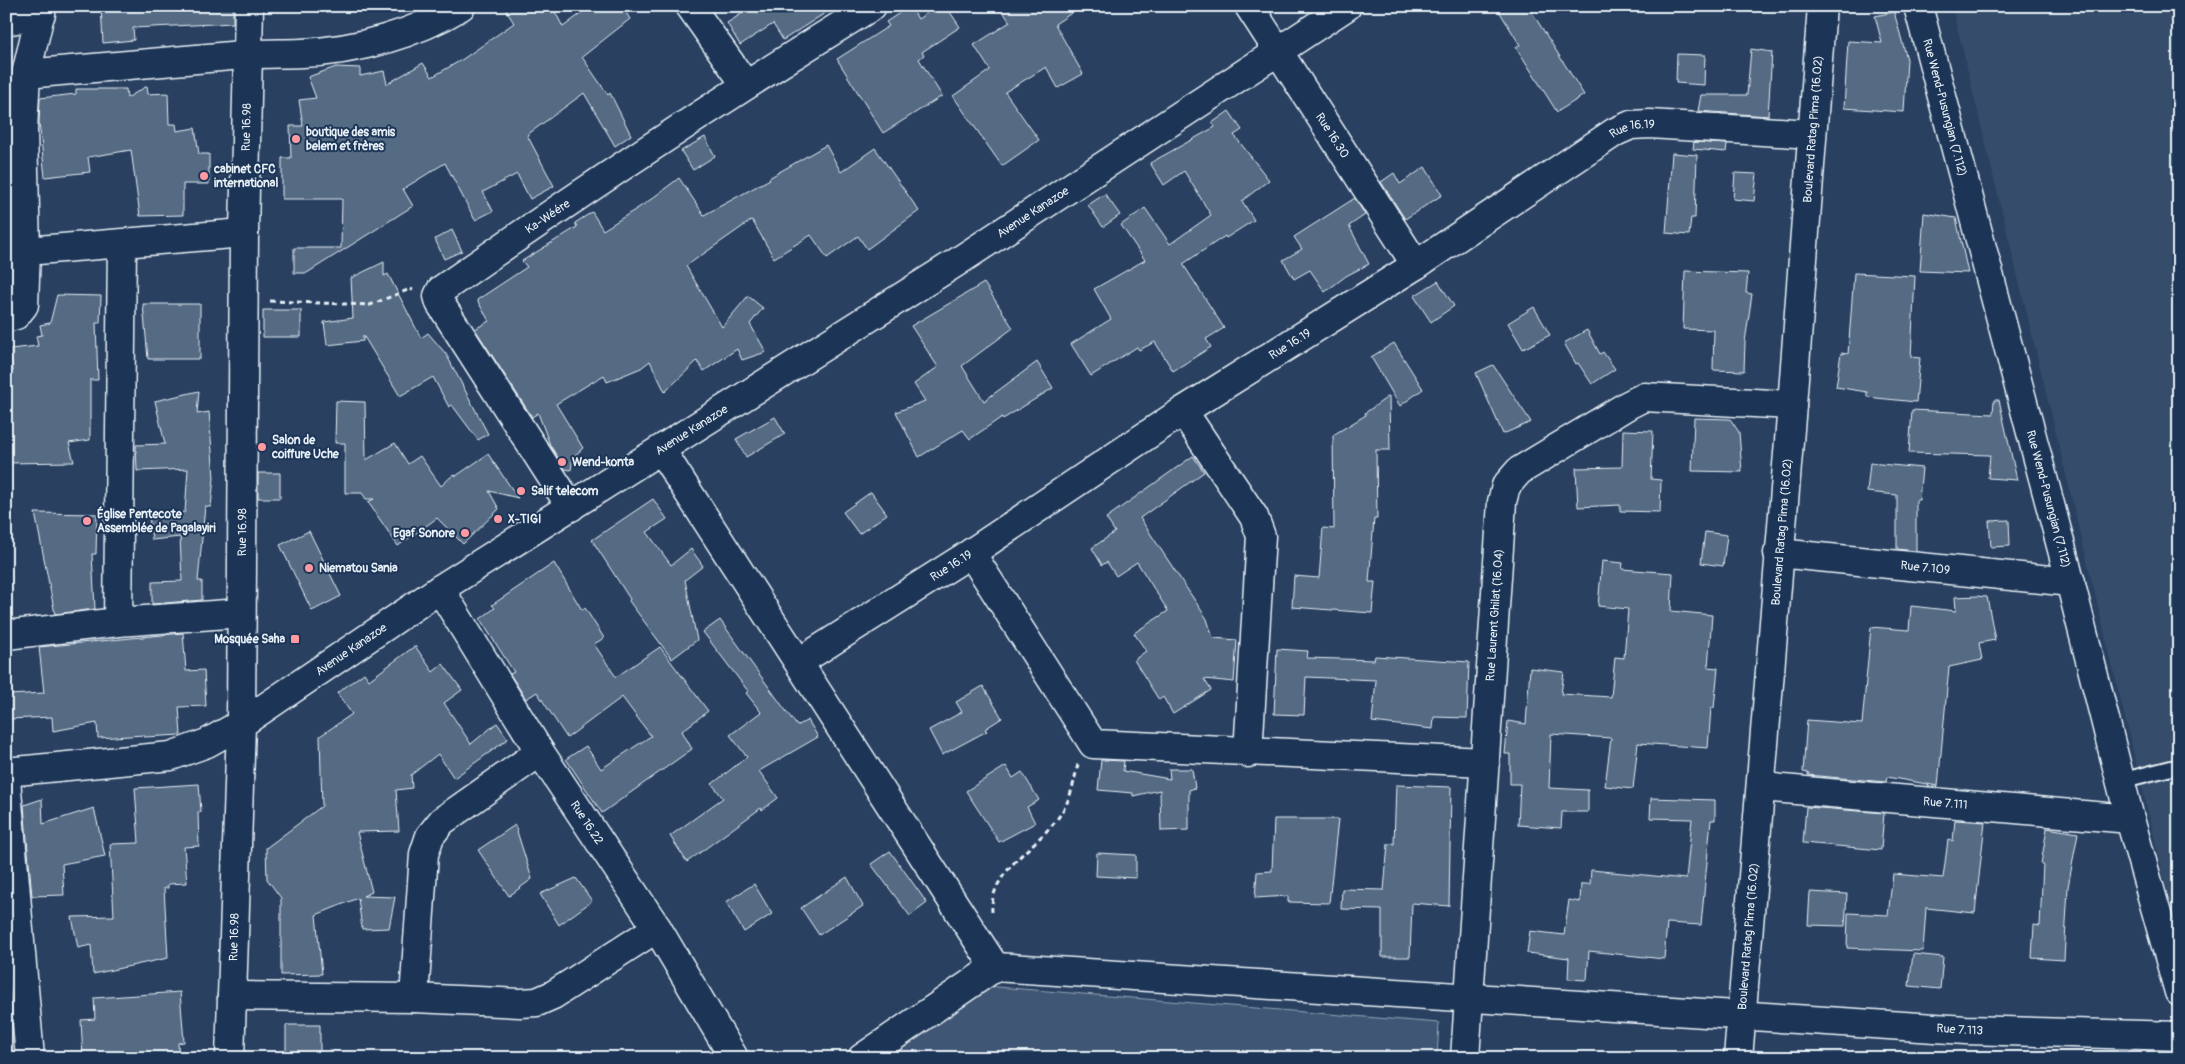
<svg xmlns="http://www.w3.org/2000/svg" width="2185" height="1064" font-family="Pangolin,sans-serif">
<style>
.built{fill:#364d6b}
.green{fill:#415774;stroke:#94a4b6}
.building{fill:#556a83;stroke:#e8f1f8}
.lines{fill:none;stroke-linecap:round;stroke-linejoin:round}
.service-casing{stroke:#e8f1f8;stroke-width:18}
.minor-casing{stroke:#e8f1f8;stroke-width:31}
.tertiary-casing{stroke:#e8f1f8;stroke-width:31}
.path{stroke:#e8f1f8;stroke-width:3;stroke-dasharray:5 4;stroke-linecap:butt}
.service{stroke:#1d3557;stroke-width:14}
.minor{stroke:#1d3557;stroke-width:28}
.tertiary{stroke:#1d3557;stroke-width:28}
.poi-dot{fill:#ff9aa2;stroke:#1d3557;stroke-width:2}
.labels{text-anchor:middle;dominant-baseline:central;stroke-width:4;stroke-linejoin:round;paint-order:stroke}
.street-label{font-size:12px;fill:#e8f1f8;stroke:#1d3557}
.poi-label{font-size:12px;font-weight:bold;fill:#e8f1f8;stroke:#1d3557;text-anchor:start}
</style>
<rect width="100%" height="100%" fill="#294061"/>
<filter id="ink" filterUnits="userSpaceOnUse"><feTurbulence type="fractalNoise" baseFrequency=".02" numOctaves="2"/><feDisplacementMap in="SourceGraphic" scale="10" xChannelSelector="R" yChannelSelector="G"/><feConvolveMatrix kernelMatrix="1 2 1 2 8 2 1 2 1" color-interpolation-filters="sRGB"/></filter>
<g filter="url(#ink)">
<path class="built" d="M 1952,6 L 2179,6 L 2179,939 Z
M 1791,1049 L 1905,1058 L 1790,1058 Z"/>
<path class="green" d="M 985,986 L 1439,1023 L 1437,1058 L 886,1058 Z"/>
<path class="building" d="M 101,6 L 233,6 L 233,23 L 133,28 L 134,40 L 103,43 Z
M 503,6 L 552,6 L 563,27 L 591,6 L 622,6 L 630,19 L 582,57 L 608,95 L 610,93 L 631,135 L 615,146 L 584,93 L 527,135 L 554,186 L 530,199 L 517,174 L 483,192 L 493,211 L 475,220 L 445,163 L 403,189 L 413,206 L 307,273 L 294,273 L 294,248 L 341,248 L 342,199 L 282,199 L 282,158 L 291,158 L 290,126 L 303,126 L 299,100 L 316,98 L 308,77 L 336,67 L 360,68 L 360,76 L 384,71 L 387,84 L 423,63 L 432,77 L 463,59 L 514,23 Z
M 754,6 L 836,6 L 783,40 L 773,24 L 740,45 L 727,23 Z
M 910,6 L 918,19 L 938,6 L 946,6 L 960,27 L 922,52 L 924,55 L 919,59 L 942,96 L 883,133 L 837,59 L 889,26 L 886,22 Z
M 999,6 L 1082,6 L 1055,24 L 1083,74 L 1058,88 L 1046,67 L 1005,92 L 1039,140 L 1002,166 L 953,96 L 990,70 L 974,45 L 1010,22 Z
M 1496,6 L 1528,6 L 1584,95 L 1557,112 L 1516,47 L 1520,45 Z
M 1894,12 L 1907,59 L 1904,112 L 1844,108 L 1848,41 L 1882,43 L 1875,16 Z
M 1751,49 L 1772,52 L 1768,116 L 1698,111 L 1701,95 L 1747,95 Z
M 1677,54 L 1705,55 L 1704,85 L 1676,83 Z
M 147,86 L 148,94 L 168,93 L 169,124 L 176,124 L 177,131 L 195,128 L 199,154 L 209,154 L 209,184 L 183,184 L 183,215 L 140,216 L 131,150 L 88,157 L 90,172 L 45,177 L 39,122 L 40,98 L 76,94 L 76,89 L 126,89 L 127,98 Z
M 1229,111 L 1242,130 L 1234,135 L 1269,180 L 1242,201 L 1254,220 L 1226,238 L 1225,236 L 1183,264 L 1224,328 L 1206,339 L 1211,347 L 1173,371 L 1155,342 L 1139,350 L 1137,347 L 1091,376 L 1071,344 L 1111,319 L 1094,289 L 1145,260 L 1121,225 L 1145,208 L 1170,244 L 1211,215 L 1184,171 L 1164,185 L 1150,163 L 1215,127 L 1212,123 Z
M 705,137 L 715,156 L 693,170 L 681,151 Z
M 1694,142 L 1727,144 L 1726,152 L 1693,149 Z
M 826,145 L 841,172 L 875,148 L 919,211 L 867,249 L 858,236 L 827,258 L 811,235 L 774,258 L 752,220 L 686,266 L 722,327 L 748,296 L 763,308 L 750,324 L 766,352 L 742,360 L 737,349 L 704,371 L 697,361 L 665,392 L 650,361 L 641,368 L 607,382 L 604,375 L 556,404 L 583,448 L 573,457 L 571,470 L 565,469 L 550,445 L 538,413 L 532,417 L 475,329 L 489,321 L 477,300 L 527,267 L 522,261 L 577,227 L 575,223 L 592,212 L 603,230 L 646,203 L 679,178 L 704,215 L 770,179 L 769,178 Z
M 1672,153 L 1697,155 L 1695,218 L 1691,218 L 1689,235 L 1666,233 Z
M 1425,167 L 1442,195 L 1405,219 L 1381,182 L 1394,173 L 1400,184 Z
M 1735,173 L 1757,174 L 1754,201 L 1733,199 Z
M 1105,194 L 1120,215 L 1103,227 L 1088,205 Z
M 1355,198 L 1365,215 L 1349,226 L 1369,264 L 1346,276 L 1325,292 L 1310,270 L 1294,279 L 1283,260 L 1302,249 L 1294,237 Z
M 1924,213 L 1956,218 L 1968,273 L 1920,271 Z
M 452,230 L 462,251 L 444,259 L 435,239 Z
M 384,262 L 384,276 L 388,274 L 421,338 L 428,333 L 446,354 L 488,434 L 478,440 L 452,405 L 449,407 L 433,377 L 400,396 L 363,335 L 363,341 L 327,345 L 324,322 L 353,318 L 351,278 Z
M 1685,271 L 1748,273 L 1746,293 L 1752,294 L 1745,342 L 1744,371 L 1713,370 L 1714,330 L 1683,329 Z
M 1854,273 L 1915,276 L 1911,357 L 1920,358 L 1916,402 L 1867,397 L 1867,392 L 1836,387 L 1841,353 L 1848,354 Z
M 1438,281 L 1454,306 L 1431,322 L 1414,296 Z
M 984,283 L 1013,328 L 962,366 L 984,401 L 1037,362 L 1053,388 L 1003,419 L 1002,417 L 970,439 L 963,430 L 919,457 L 896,412 L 925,401 L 914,384 L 938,367 L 911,326 Z
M 57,295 L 101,296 L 100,323 L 96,323 L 98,380 L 90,380 L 90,440 L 69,443 L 74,462 L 6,463 L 6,383 L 12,382 L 10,372 L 13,371 L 10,349 L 38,346 L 36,336 L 42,335 L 40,325 L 50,323 Z
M 143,304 L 200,304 L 200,359 L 148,359 Z
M 1534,307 L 1550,335 L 1523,349 L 1508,323 Z
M 263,310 L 301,310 L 301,337 L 263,337 Z
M 1587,330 L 1600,354 L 1603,352 L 1615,369 L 1592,384 L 1578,363 L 1576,364 L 1564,343 Z
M 1394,343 L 1423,389 L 1400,406 L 1371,357 Z
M 1493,365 L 1531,422 L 1503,434 L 1476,373 Z
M 199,391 L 197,414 L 209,412 L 214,478 L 211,507 L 205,506 L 198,581 L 202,581 L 202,600 L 152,604 L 152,582 L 182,581 L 180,537 L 152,540 L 149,517 L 185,512 L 188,469 L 137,471 L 136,445 L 165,444 L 155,401 Z
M 1389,396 L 1390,450 L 1376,450 L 1377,519 L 1374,519 L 1369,582 L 1375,582 L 1372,613 L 1292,607 L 1294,576 L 1319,578 L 1323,528 L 1334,529 L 1333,435 L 1366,415 L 1365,413 Z
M 1994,400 L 1999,400 L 2017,480 L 1988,478 L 1990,455 L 1909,453 L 1912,410 L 1993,414 Z
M 336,401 L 365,402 L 366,460 L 395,443 L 408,464 L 420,456 L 441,486 L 454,474 L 456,476 L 488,454 L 518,498 L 489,491 L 499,509 L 463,544 L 437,518 L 398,546 L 368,502 L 374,499 L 366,499 L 362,493 L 345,493 L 345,443 L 335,443 Z
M 775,417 L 785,434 L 746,457 L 736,439 Z
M 1694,418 L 1730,419 L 1739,432 L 1742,472 L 1692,471 Z
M 1623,430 L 1653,431 L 1651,479 L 1661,480 L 1660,512 L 1620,511 L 1620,505 L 1578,507 L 1576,468 L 1622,467 Z
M 1193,456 L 1204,472 L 1140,518 L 1207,619 L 1213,638 L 1237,640 L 1234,682 L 1204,679 L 1211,690 L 1173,714 L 1163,697 L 1159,700 L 1134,660 L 1146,651 L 1134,633 L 1168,611 L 1137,562 L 1116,576 L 1107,562 L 1102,565 L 1092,548 L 1115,532 L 1106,518 Z
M 1870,463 L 1922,468 L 1919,500 L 1916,500 L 1916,551 L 1897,549 L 1897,495 L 1867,492 Z
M 258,473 L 280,473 L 280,498 L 258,498 Z
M 871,492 L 887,514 L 859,534 L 843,512 Z
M 653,499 L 667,519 L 647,532 L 671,565 L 691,549 L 703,566 L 685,580 L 697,640 L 672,659 L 629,601 L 630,599 L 592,540 Z
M 35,513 L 97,514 L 96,554 L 92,554 L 95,609 L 55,614 Z
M 2009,520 L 2010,546 L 1991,547 L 1989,521 Z
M 309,531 L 341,596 L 312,611 L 280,545 Z
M 1705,532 L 1727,535 L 1723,566 L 1701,563 Z
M 1602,561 L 1623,563 L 1622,569 L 1673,573 L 1671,611 L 1712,615 L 1708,667 L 1718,668 L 1714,708 L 1711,708 L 1708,748 L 1638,743 L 1633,789 L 1605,786 L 1611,738 L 1551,734 L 1549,788 L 1588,790 L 1588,812 L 1562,812 L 1561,828 L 1518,825 L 1520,784 L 1510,784 L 1510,754 L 1505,754 L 1508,721 L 1526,724 L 1530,668 L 1564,672 L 1561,694 L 1611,697 L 1615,657 L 1624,658 L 1628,609 L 1598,606 Z
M 554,563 L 582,610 L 585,608 L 604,638 L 594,644 L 616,677 L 660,647 L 708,711 L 682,731 L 692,749 L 602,813 L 566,759 L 586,746 L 601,769 L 651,736 L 622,697 L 567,738 L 537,692 L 526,699 L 510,674 L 514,672 L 480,619 L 495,608 L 492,605 Z
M 1977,596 L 1987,597 L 1995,640 L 1979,643 L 1982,660 L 1949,667 L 1938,786 L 1887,777 L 1886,782 L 1808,775 L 1809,773 L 1803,772 L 1807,720 L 1862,724 L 1871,627 L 1909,630 L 1911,606 L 1956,611 L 1955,597 Z
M 720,620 L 797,726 L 808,720 L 818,737 L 759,771 L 778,798 L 762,810 L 761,808 L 687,862 L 670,836 L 723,798 L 712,784 L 747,757 L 730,735 L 761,712 L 746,693 L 748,691 L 703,632 Z
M 183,633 L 186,671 L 204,670 L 206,706 L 179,707 L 181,735 L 144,737 L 144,735 L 98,738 L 97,723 L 53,731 L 52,717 L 10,719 L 9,695 L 44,693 L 39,647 Z
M 415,646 L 433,672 L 443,664 L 462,690 L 444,703 L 471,744 L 497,723 L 508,739 L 454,778 L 438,754 L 411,775 L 412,788 L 396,790 L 399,831 L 357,832 L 372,892 L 363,896 L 395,897 L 389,928 L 362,929 L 358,898 L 316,915 L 322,974 L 281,975 L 281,898 L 267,879 L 266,848 L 322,806 L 320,736 L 352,714 L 337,693 L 364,673 L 369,680 Z
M 1277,649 L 1308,651 L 1307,658 L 1374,660 L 1375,656 L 1469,662 L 1467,718 L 1434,717 L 1433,729 L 1372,722 L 1376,680 L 1306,677 L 1304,715 L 1274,714 Z
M 983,686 L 1002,718 L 985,729 L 987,731 L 942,755 L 929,730 L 962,712 L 956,702 Z
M 1101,760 L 1124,761 L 1123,771 L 1170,779 L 1169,769 L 1192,769 L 1195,788 L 1189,790 L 1189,830 L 1161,831 L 1160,790 L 1133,796 L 1133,793 L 1098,790 Z
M 1006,766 L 1013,778 L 1022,772 L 1039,800 L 1027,807 L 1035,823 L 999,842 L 966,791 Z
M 199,784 L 201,812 L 198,812 L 199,846 L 184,847 L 187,883 L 168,884 L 168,888 L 164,888 L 168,958 L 93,974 L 91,945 L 78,948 L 72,917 L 114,916 L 110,844 L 139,843 L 135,788 Z
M 1396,785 L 1451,787 L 1449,906 L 1412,903 L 1410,957 L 1382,957 L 1382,910 L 1341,909 L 1342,889 L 1384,890 L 1388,844 L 1394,844 Z
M 1651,798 L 1715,800 L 1715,820 L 1711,820 L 1701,925 L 1667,923 L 1664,959 L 1589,951 L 1587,980 L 1568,979 L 1569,958 L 1527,953 L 1530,931 L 1564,935 L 1569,900 L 1580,902 L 1581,884 L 1590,884 L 1591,870 L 1686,879 L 1692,819 L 1650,818 Z
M 42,799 L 43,824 L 94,808 L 105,856 L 62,864 L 64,895 L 32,896 L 24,805 Z
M 1806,807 L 1884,813 L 1881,850 L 1803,843 Z
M 1274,819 L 1338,819 L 1329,903 L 1288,902 L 1288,896 L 1255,898 L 1257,872 L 1272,871 Z
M 1955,820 L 1985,822 L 1975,913 L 1926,908 L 1923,951 L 1847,948 L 1848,913 L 1888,915 L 1893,874 L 1943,878 L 1948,840 L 1953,841 Z
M 515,825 L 532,879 L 509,896 L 478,850 Z
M 2047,828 L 2078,833 L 2068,887 L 2064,960 L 2032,958 L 2034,925 L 2040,926 L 2043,864 L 2041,864 Z
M 890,851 L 927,903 L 910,916 L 871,864 Z
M 1097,853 L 1136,855 L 1136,878 L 1096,876 Z
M 847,877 L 863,906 L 819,935 L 801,908 Z
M 576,878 L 592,901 L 559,925 L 540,894 Z
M 754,884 L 772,914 L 744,932 L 726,902 Z
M 1810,892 L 1847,894 L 1845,926 L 1808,925 Z
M 1913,954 L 1943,957 L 1940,989 L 1909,986 Z
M 180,992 L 184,1042 L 178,1043 L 179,1058 L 83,1058 L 81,1020 L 95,1019 L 94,998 Z
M 286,1025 L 320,1025 L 320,1058 L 286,1058 Z"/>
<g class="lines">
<defs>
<path id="service" d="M 2120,781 L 2179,766"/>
<g id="minor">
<path d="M 42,6 L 26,74 C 98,67 170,61 242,55 C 262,53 282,54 302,53 C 355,51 416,34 461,6"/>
<path d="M 690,6 L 745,84"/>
<path id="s1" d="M 1249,6 L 1416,265"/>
<path id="s2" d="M 1918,6 L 2065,561 L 2130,819 L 2179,992"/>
<path d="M 6,21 L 41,14"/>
<path d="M 26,251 L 244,233"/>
<path d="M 6,318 L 16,315 L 24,305 L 26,251 L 23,130 L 26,74"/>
<path d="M 1183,411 L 1254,517 L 1261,536 L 1248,753"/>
<path d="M 661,450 L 995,967"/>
<path id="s3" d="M 571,507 L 440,303 L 438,296 L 441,290 C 582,191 725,97 872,6"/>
<path d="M 971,553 L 1093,744 L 1485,762"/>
<path id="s4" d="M 1778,553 L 2071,582"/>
<path id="s5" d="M 440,589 L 540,752 L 657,928 L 734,1058"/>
<path d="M 118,622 L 122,244"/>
<path d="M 6,635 L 118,622 L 241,613"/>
<path id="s6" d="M 799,662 L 971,553 L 1183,411 L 1416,265 L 1615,132 L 1631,125 L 1650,124 L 1811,134"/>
<path d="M 6,779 L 30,1058"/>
<path id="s7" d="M 1761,787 L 2130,819"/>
<path d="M 232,996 L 414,998 L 520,1003 L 537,1002 L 553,995 L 657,928"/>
<path d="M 414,998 L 424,854 L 430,836 L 442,821 L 540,752"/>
<path id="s8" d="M 230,1058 L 241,724 L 244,233 L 249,6"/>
<path id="s9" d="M 862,1058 L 995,967 L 1966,1030 L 2179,1036"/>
<path id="s10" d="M 1465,1058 L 1502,502 L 1506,486 L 1519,471 L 1628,405 L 1644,397 L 1792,405"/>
</g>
<g id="tertiary">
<path id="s11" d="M 6,772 L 171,756 L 207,743 L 241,724 L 440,589 L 957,262 L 1347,6"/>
<path id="s12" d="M 1738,1058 L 1792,405 L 1822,6"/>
</g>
</defs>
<use href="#service" class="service-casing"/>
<use href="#minor" class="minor-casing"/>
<use href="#tertiary" class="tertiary-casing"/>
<path class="path" d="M 270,301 L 370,305 L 410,289 L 413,290
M 992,912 C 989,869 1042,845 1062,812 C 1071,798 1074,781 1078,764"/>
<use href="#service" class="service"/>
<use href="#minor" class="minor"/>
<use href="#tertiary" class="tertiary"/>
</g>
</g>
<g class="poi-dot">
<circle cx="296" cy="139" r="5"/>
<circle cx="204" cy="176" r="5"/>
<circle cx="262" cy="447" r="5"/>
<circle cx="562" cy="462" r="5"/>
<circle cx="521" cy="491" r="5"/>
<circle cx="498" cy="519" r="5"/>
<circle cx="87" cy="521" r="5"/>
<circle cx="465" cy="533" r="5"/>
<circle cx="309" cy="568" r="5"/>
<rect x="290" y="634" width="10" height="10" rx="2.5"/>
</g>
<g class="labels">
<g class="street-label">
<text stroke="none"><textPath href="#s2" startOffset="105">Rue Wend-Pusungian (7.112)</textPath></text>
<text stroke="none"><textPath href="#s8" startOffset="931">Rue 16.98</textPath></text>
<text stroke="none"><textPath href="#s12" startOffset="932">Boulevard Ratag Pima (16.02)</textPath></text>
<text stroke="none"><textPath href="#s6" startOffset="991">Rue 16.19</textPath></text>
<text stroke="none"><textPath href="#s1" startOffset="154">Rue 16.30</textPath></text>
<text stroke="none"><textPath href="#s11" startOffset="1186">Avenue Kanazoe</textPath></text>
<text stroke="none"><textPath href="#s3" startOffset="386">Ka-Wéére</textPath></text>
<text stroke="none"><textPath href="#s6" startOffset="585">Rue 16.19</textPath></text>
<text stroke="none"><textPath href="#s11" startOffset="781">Avenue Kanazoe</textPath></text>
<text stroke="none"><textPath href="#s2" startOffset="510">Rue Wend-Pusungian (7.112)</textPath></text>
<text stroke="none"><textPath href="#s8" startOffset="526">Rue 16.98</textPath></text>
<text stroke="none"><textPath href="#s12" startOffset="528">Boulevard Ratag Pima (16.02)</textPath></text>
<text stroke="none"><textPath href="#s6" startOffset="180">Rue 16.19</textPath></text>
<text stroke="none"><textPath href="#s4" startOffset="148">Rue 7.109</textPath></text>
<text stroke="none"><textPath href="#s10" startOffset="444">Rue Laurent Ghilat (16.04)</textPath></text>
<text stroke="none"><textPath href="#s11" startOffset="376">Avenue Kanazoe</textPath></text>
<text stroke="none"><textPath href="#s7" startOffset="185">Rue 7.111</textPath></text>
<text stroke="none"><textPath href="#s5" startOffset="276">Rue 16.22</textPath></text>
<text stroke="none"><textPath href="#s12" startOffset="122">Boulevard Ratag Pima (16.02)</textPath></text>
<text stroke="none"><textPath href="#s8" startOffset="121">Rue 16.98</textPath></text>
<text stroke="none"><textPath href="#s9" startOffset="1128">Rue 7.113</textPath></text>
</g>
<g class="poi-label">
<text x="306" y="132">boutique des amis<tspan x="306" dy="14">belem et frères</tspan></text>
<text x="214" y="169">cabinet CFC<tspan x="214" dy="14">international</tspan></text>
<text x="272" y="440">Salon de<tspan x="272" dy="14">coiffure Uche</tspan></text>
<text x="572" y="462">Wend-konta</text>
<text x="531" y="491">Salif telecom</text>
<text x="97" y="514">Église Pentecote<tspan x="97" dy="14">Assemblée de Pagalayiri</tspan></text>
<text x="508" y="519">X-TIGI</text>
<text x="455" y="533" text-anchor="end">Egaf Sonore</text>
<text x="319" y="568">Niematou Sania</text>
<text x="285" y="639" text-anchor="end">Mosquée Saha</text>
</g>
</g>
<rect width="2185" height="1064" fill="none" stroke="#1d3557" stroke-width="25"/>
<rect x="12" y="12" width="2160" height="1039" fill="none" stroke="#e8f1f8" stroke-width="2" filter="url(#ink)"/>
</svg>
